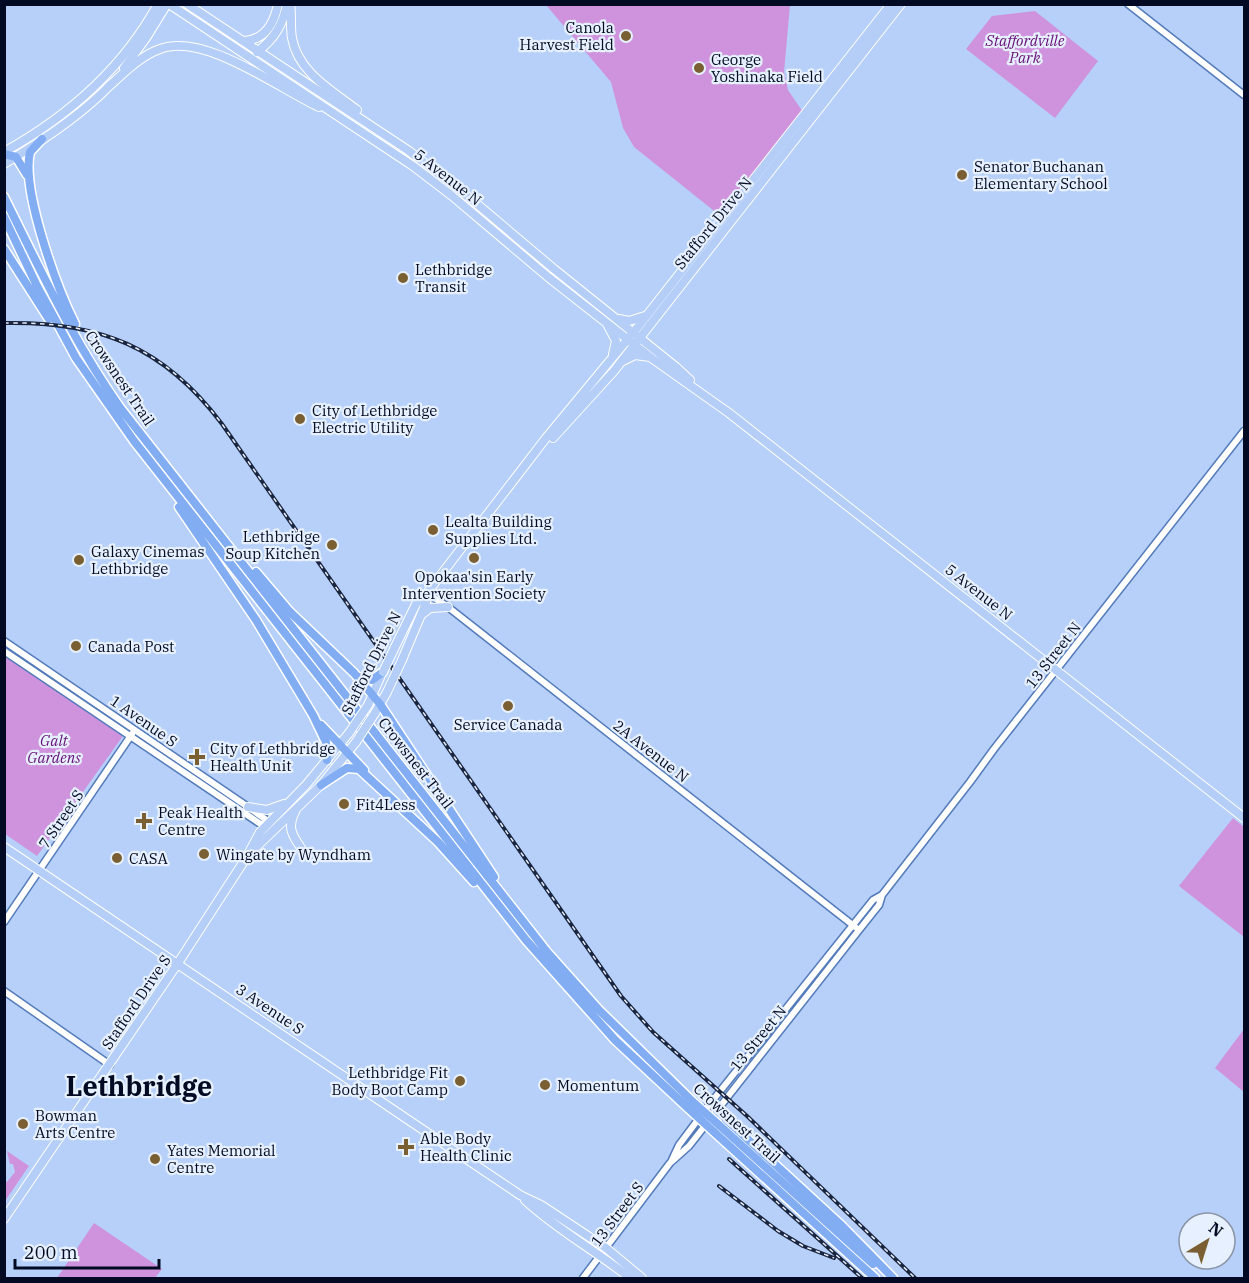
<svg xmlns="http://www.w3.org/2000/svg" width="1249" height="1283" font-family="'IBM Plex Serif',serif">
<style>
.green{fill:#cf93dd}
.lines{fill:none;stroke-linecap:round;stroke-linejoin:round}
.minor-casing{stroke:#547bba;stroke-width:9}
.major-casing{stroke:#fff;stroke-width:10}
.highway-casing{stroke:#fff;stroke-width:11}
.minor{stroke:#fff;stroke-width:6}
.major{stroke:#b4cef8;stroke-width:8}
.highway{stroke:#82adf3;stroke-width:8}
.rail-casing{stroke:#1a253f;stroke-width:4}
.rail{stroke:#e7f0fe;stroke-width:1.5;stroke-dasharray:4.5;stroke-linecap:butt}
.major-bridge-casing{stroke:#fff;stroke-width:10;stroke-linecap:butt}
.highway-bridge-casing{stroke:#fff;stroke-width:11;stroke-linecap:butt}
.major-bridge{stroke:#b4cef8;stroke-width:8}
.highway-bridge{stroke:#82adf3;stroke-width:8}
.poi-dot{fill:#795f31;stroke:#e7f0fe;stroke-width:2}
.labels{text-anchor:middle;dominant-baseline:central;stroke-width:4.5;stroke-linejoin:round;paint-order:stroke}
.poi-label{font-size:15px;fill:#010a22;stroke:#e7f0fe;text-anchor:start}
.park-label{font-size:15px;font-style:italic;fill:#670f78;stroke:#e7f0fe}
.street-label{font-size:15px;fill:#010a22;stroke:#e7f0fe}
.town-label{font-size:27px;font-weight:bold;fill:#010a22;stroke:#e7f0fe}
</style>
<rect width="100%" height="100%" fill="#b6d0f9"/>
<path class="green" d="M 546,5 L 790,5 L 784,72 L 788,90 L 805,115 L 723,218 L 634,147 L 623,128 L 611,82 Z
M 1035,11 L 1098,61 L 1055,118 L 966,49 L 992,16 Z
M 5,655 L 123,736 L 37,856 L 5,834 Z
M 1233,818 L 1244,827 L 1244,937 L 1179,886 Z
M 1244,1029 L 1244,1092 L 1215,1068 Z
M 7,1151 L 29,1166 L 5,1201 L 5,1181 L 7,1182 L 15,1172 L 13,1164 L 10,1164 Z
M 94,1223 L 162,1269 L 155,1278 L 57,1278 Z"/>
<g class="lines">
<defs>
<path id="minor" d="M 1128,4 L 1244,95
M 427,593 L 448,607 L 859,930
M 4,641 L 248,807 L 265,819 L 266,824
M 4,651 L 259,823 L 268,826
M 4,922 L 132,734
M 4,991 L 110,1065
M 672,1160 L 679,1145 L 709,1105 L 873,900 L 882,895
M 583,1278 L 670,1163 L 689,1146 L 859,930 L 879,905 L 882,895 L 970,782 L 994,749 L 1244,431"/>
<path id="major" d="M 169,4 L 413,166 L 451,195 L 548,277 L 650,357 L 729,413 L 1244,818
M 187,4 L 409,151 L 477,204 L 554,269 L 676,367 L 690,380
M 290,4 C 292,15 290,27 292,38 C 298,72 331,90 357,110
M 244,41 C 265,40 274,24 278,4
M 257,52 C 274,39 283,25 287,4
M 124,68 L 146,38 L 167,4
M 108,87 C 124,73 140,56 160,49 C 204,32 278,88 319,107
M 4,152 C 67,117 123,68 158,4
M 4,164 C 39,143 84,113 111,84
M 619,319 L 629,321 L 645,316
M 607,324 L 616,341 L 613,354
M 621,362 L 635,355 L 650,357
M 553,438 L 614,371 L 901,4
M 421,615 L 430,608 L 448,607
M 394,649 L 416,604 L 427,593 L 546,438 L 637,328 L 891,4
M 402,660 L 426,603 L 427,593
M 368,705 L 382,673
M 375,713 L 387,692
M 248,807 L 267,810 L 284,804
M 295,812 C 287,827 292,835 301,848
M 4,847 L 450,1148 L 520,1195 L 541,1205 L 606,1248 L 642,1278
M 251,852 L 321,785 L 356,742
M 525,1200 C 556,1229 596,1251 630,1278
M 4,1219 L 178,963 L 246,858 L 260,832 L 306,785 L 349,733"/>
<path id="highway" d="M 42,139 L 30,152 C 21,190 57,288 75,324
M 4,154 L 16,157 L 27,175
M 4,197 C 40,269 74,343 121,409 L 547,952 L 598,1009 L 693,1102
M 4,217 L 37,286 L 76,358 L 134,441 L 526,940 L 615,1040 L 689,1109
M 4,249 L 49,319
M 179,507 L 256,620 L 313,715 L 326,742 L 327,760
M 256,572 L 290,612 L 354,673 L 380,704 L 494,877
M 359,677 L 372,680 L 383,672
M 321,725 L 364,770
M 321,785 L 347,768 L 359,769 L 438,842 L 474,882
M 717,1111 L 842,1226 L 893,1278
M 719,1125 L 873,1264
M 713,1131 L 875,1278"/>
</defs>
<use href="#minor" class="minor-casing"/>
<use href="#major" class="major-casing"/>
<use href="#highway" class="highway-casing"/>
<use href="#minor" class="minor"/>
<use href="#major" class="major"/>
<use href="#highway" class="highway"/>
<defs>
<path id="rail" d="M 4,323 C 100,321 164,347 222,424 L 621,996 L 653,1032 L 747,1116 L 915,1278
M 729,1159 L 862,1278
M 719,1186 L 778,1231 L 803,1246 L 834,1258"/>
</defs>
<use href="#rail" class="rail-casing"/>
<use href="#rail" class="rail"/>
<defs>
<path id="major-bridge" d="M 383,672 L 394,649
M 387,692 L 402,660
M 349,733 L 368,705
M 356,742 L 375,713"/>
<path id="highway-bridge" d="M 693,1102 L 719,1125
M 689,1109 L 713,1131"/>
</defs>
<use href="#major-bridge" class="major-bridge-casing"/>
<use href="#highway-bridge" class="highway-bridge-casing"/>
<use href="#major-bridge" class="major-bridge"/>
<use href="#highway-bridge" class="highway-bridge"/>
</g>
<g class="poi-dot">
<circle cx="626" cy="36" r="6"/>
<circle cx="699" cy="68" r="6"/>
<circle cx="962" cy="175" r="6"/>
<circle cx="403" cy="278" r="6"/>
<circle cx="300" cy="419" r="6"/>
<circle cx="433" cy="530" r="6"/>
<circle cx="332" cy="545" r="6"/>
<circle cx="474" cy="558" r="6"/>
<circle cx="79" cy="560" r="6"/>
<circle cx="76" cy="646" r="6"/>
<circle cx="508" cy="706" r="6"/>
<path d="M194 748h6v6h6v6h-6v6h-6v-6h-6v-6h6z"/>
<circle cx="344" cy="804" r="6"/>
<path d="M141 812h6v6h6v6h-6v6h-6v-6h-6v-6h6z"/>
<circle cx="204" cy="854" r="6"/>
<circle cx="117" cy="858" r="6"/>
<circle cx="460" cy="1081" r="6"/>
<circle cx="545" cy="1085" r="6"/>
<circle cx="23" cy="1124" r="6"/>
<path d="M403 1138h6v6h6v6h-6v6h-6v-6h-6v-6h6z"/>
<circle cx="155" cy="1159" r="6"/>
</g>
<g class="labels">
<g class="poi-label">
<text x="614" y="27" text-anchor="end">Canola<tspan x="614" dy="17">Harvest Field</tspan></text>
<text x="711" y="59">George<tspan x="711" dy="17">Yoshinaka Field</tspan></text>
<text x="974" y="166">Senator Buchanan<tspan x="974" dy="17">Elementary School</tspan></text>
<text x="415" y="269">Lethbridge<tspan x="415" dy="17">Transit</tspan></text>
<text x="312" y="410">City of Lethbridge<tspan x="312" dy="17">Electric Utility</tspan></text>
<text x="445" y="521">Lealta Building<tspan x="445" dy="17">Supplies Ltd.</tspan></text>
<text x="320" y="536" text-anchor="end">Lethbridge<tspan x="320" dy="17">Soup Kitchen</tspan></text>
<text x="91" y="551">Galaxy Cinemas<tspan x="91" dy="17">Lethbridge</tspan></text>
<text x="474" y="576" text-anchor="middle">Opokaa'sin Early<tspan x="474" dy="17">Intervention Society</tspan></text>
<text x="88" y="646">Canada Post</text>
<text x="508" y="724" text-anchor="middle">Service Canada</text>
<text x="210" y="748">City of Lethbridge<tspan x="210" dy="17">Health Unit</tspan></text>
<text x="356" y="804">Fit4Less</text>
<text x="158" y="812">Peak Health<tspan x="158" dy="17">Centre</tspan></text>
<text x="216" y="854">Wingate by Wyndham</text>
<text x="129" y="858">CASA</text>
<text x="448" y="1072" text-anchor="end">Lethbridge Fit<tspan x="448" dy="17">Body Boot Camp</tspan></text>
<text x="557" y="1085">Momentum</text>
<text x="35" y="1115">Bowman<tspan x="35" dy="17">Arts Centre</tspan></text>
<text x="420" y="1138">Able Body<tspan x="420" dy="17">Health Clinic</tspan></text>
<text x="167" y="1150">Yates Memorial<tspan x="167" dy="17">Centre</tspan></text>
</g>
<g class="park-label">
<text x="1025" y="40">Staffordville<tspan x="1025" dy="17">Park</tspan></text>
<text x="54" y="740">Galt<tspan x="54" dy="17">Gardens</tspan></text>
</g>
<g class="street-label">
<text transform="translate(448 177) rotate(38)">5 Avenue N</text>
<text transform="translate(713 223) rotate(-51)">Stafford Drive N</text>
<text transform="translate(120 378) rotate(56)">Crowsnest Trail</text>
<text transform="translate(979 592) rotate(38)">5 Avenue N</text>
<text transform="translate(1053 655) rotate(-52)">13 Street N</text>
<text transform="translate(371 663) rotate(-63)">Stafford Drive N</text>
<text transform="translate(144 721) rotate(35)">1 Avenue S</text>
<text transform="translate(651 751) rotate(38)">2A Avenue N</text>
<text transform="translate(416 763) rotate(52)">Crowsnest Trail</text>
<text transform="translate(61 819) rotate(-56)">7 Street S</text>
<text transform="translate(136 1002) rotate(-56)">Stafford Drive S</text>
<text transform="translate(270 1009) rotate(34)">3 Avenue S</text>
<text transform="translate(758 1038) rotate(-51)">13 Street N</text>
<text transform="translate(737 1123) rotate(42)">Crowsnest Trail</text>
<text transform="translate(617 1214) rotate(-53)">13 Street S</text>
</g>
<g class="town-label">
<text x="139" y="1085">Lethbridge</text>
</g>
</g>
<rect width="1249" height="1283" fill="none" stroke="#010a22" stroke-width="12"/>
<g transform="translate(1207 1241) rotate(38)"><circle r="28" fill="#e7f0fe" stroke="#8b94a6" stroke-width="1.5"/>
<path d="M0-4.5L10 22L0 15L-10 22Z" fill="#795f31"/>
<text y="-9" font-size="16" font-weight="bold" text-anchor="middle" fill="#010a22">N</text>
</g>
<path d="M15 1259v9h144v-9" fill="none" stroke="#010a22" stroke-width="3"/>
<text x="24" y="1259" font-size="18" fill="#010a22" stroke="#e7f0fe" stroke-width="4.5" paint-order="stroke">200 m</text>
</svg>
